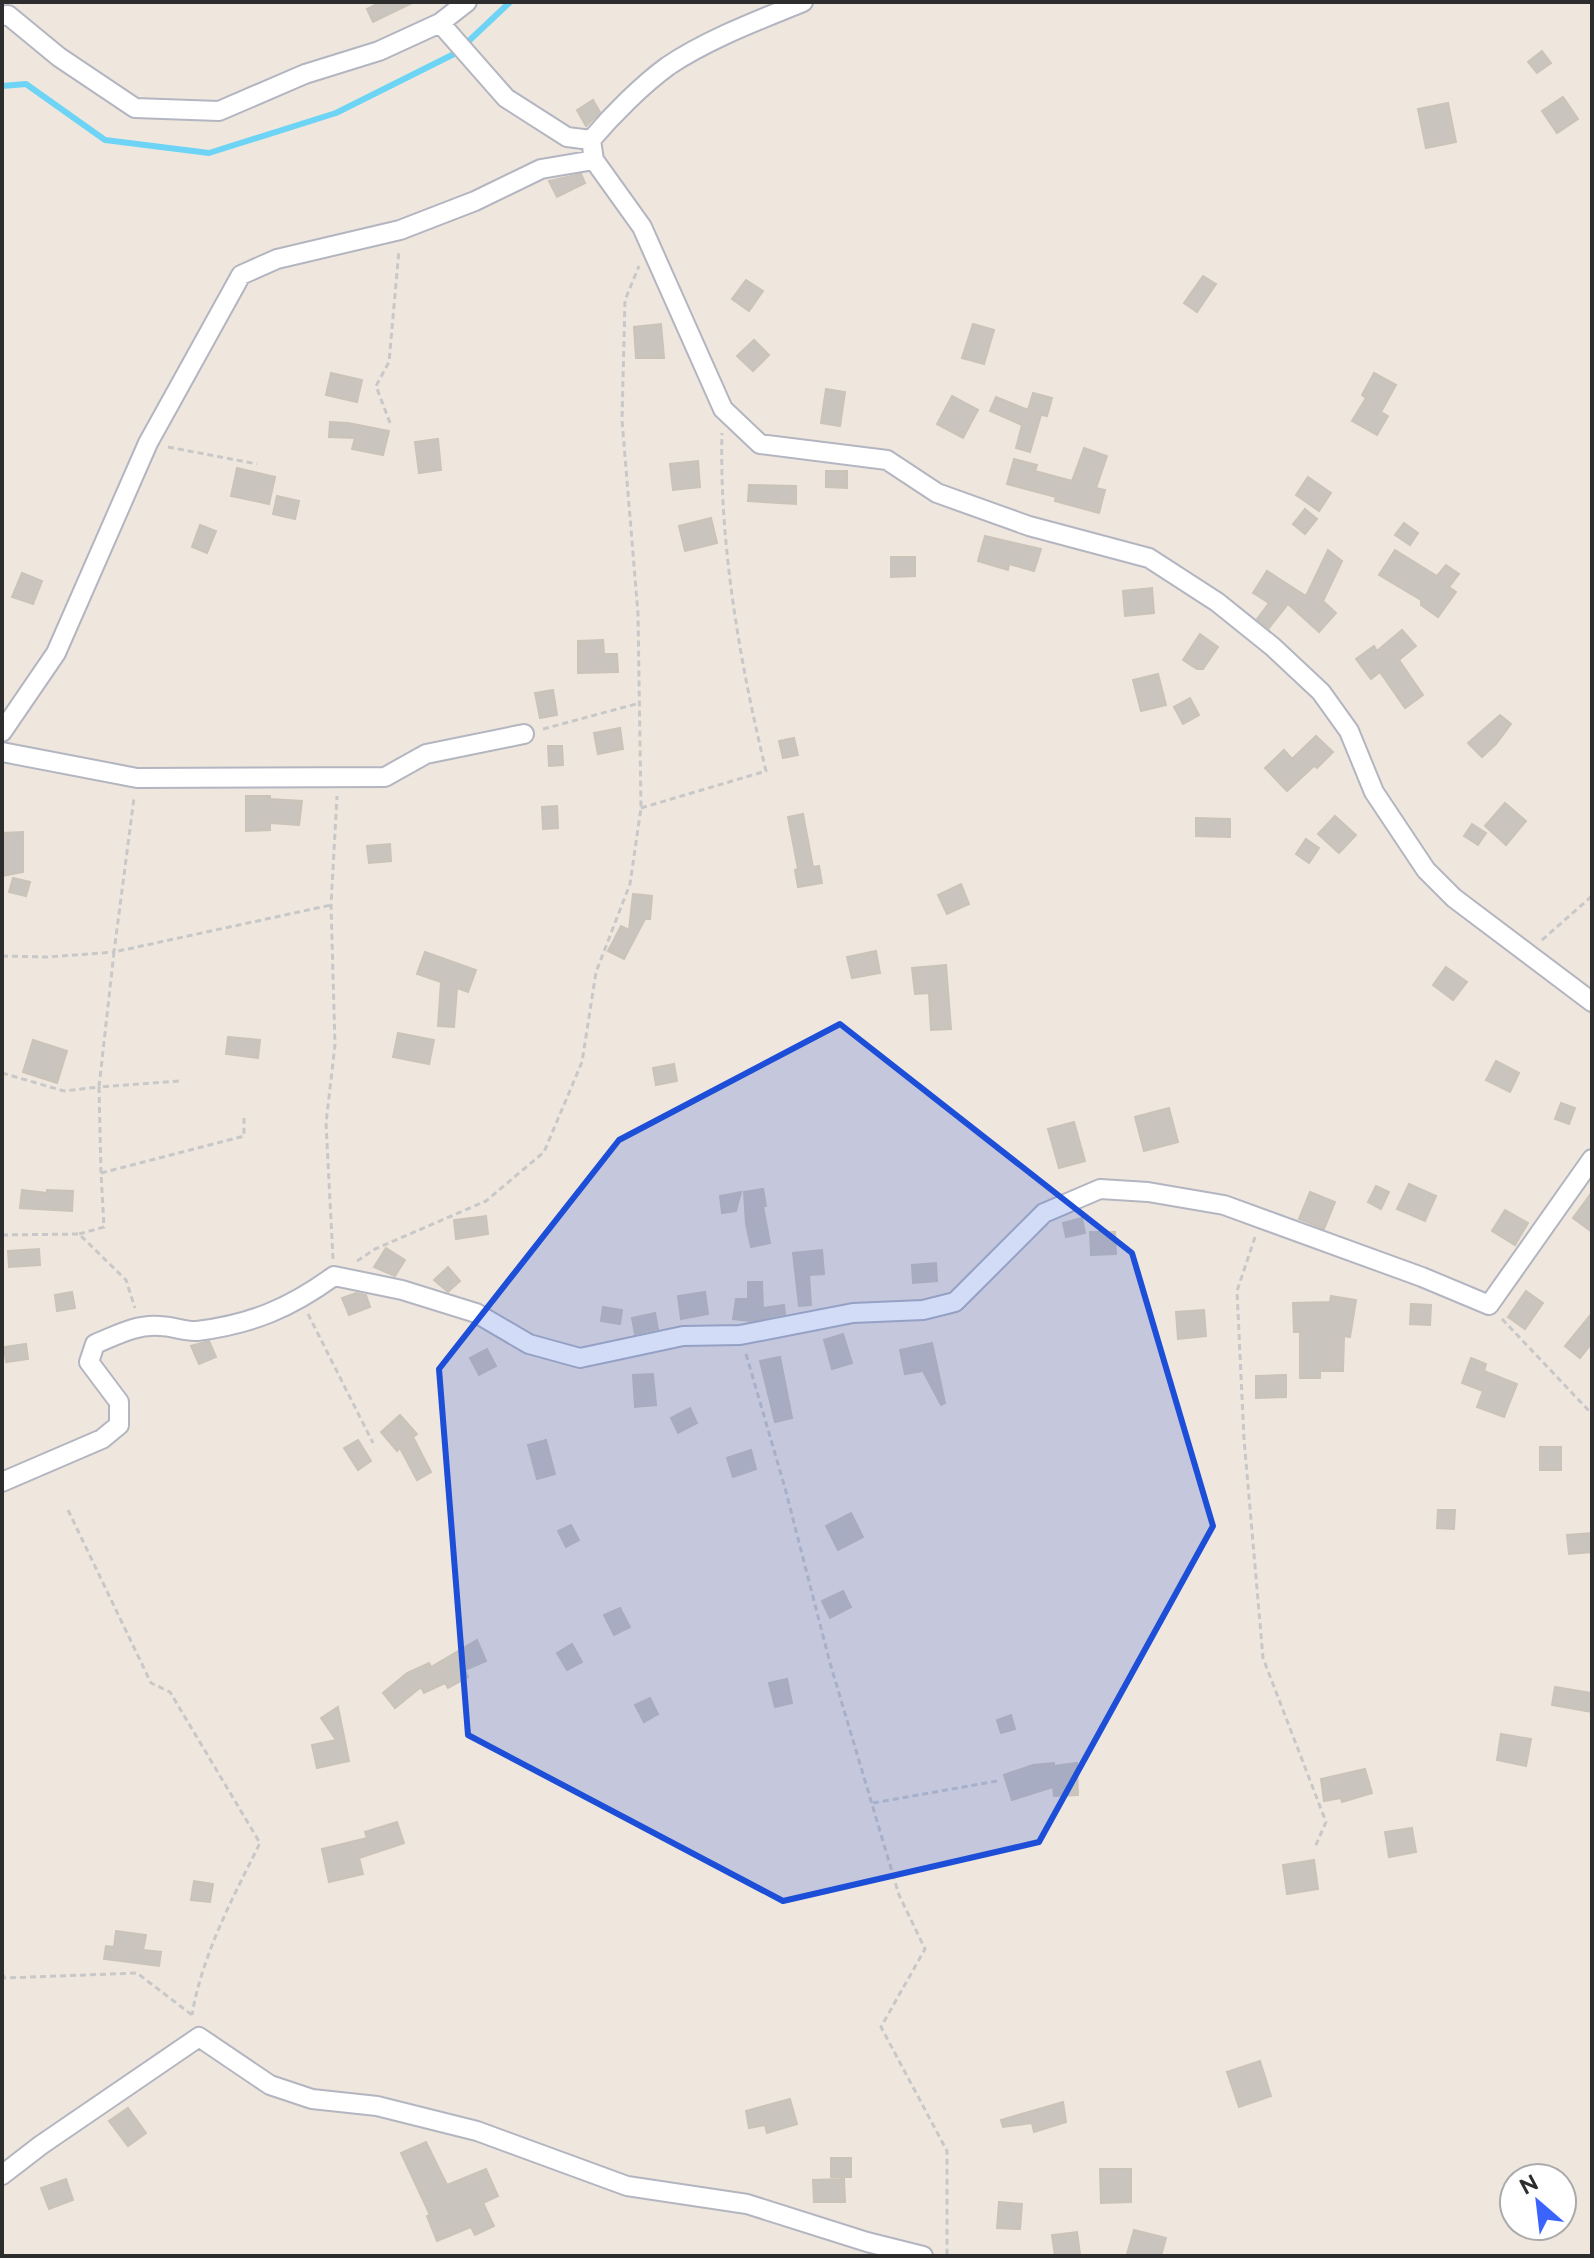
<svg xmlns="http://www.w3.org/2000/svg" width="1594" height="2258" font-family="Raleway,sans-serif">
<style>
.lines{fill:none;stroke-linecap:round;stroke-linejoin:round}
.stream{stroke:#6dd4f5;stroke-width:6}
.building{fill:#cac4be;stroke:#cac3b8;stroke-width:2}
.minor-casing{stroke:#b3b5c1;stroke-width:22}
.path{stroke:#c8c8c8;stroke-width:3;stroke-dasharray:6 4;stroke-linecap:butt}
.minor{stroke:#fff;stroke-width:18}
.marked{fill:#1d4ed8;fill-opacity:0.2;stroke:#1d4ed8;stroke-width:6;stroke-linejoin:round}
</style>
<rect width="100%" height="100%" fill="#efe7de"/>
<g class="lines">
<path class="stream" d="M 2,86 L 26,84 L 105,140 L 209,153 L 336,113 L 456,53 L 510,2"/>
</g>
<path class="building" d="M 381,2 L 414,2 L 373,22 L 367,9 Z
M 1542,51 L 1551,63 L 1537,73 L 1528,62 Z
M 1563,97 L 1578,119 L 1557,133 L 1542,111 Z
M 593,100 L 600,112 L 586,126 L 577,110 Z
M 1448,103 L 1456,142 L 1426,148 L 1418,109 Z
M 581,174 L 585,183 L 557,197 L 549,181 Z
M 1203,276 L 1216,284 L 1197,312 L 1184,303 Z
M 746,280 L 763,291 L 749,311 L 732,299 Z
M 661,324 L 664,358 L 636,358 L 634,327 Z
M 973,324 L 994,330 L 984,364 L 962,358 Z
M 754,340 L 769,355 L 753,371 L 737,356 Z
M 331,373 L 362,380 L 357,402 L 326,395 Z
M 1374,373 L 1396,385 L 1381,412 L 1388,416 L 1377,435 L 1352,421 L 1366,398 L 1362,395 Z
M 826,389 L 845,392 L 840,426 L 821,423 Z
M 1033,393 L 1052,398 L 1047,416 L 1034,413 L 1041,415 L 1030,452 L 1016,448 L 1022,425 L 990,411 L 996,397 L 1028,410 Z
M 952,396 L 978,410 L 963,438 L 937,424 Z
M 330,422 L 348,423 L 389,431 L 383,455 L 352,449 L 355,438 L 329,437 Z
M 438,439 L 441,470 L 419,473 L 415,442 Z
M 1084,448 L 1107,456 L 1096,488 L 1105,490 L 1099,513 L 1055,501 L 1056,497 L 1007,484 L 1014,459 L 1037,465 L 1035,471 L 1072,481 Z
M 698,461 L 700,487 L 673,490 L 670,464 Z
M 237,468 L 275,477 L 269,504 L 231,496 Z
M 826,471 L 847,471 L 847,488 L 826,487 Z
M 1308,477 L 1331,493 L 1319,511 L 1296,495 Z
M 749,485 L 796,486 L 796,504 L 748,501 Z
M 277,496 L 299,501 L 295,519 L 273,514 Z
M 1305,509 L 1317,519 L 1305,534 L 1293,524 Z
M 711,518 L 717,543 L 685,551 L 679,526 Z
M 1404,523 L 1418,533 L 1410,545 L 1395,535 Z
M 200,525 L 216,531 L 207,553 L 192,547 Z
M 985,536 L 1041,549 L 1034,571 L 1009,564 L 1008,570 L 978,561 Z
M 1328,550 L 1342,561 L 1323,601 L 1336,613 L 1319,632 L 1288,604 L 1269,628 L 1257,619 L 1269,603 L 1253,593 L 1267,571 L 1306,596 Z
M 1395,550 L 1437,576 L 1446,565 L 1459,574 L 1449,587 L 1456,592 L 1438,617 L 1421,605 L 1421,600 L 1379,575 Z
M 891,557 L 915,557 L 915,576 L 891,577 Z
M 22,573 L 42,581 L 33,604 L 12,597 Z
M 1152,588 L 1154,613 L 1125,616 L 1123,591 Z
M 1402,630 L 1416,646 L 1399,660 L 1423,695 L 1405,708 L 1380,672 L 1371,679 L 1356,659 L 1374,646 L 1377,651 Z
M 1200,634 L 1218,647 L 1203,669 L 1197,669 L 1183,660 Z
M 603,640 L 604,654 L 617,654 L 618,672 L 578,673 L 578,641 Z
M 1158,674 L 1166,705 L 1141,711 L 1133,680 Z
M 553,690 L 557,715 L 540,718 L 535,693 Z
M 1190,698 L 1199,715 L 1183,724 L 1174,707 Z
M 1500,715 L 1511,724 L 1496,744 L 1482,757 L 1468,743 Z
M 620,728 L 623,749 L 598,754 L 594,733 Z
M 1316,736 L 1333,752 L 1317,768 L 1314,766 L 1287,791 L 1265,768 L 1284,750 L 1292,759 Z
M 794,738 L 798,755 L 783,758 L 779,741 Z
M 548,746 L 562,746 L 563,765 L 549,766 Z
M 246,796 L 270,796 L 270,799 L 302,801 L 299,825 L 270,823 L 270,830 L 246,831 Z
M 1505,803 L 1526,821 L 1506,845 L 1485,826 Z
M 557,806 L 558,828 L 543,829 L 542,807 Z
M 803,814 L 813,867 L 819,866 L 822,883 L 798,887 L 795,870 L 798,869 L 788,817 Z
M 1335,816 L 1356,835 L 1339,853 L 1318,834 Z
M 1196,818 L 1230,819 L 1230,837 L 1196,836 Z
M 1472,824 L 1486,833 L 1478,845 L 1464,836 Z
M 23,832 L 23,872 L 2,876 L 2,833 Z
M 1306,839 L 1319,848 L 1309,863 L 1296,854 Z
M 390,844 L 391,861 L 369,863 L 367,846 Z
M 13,878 L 30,882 L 26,896 L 9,892 Z
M 961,884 L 969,904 L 947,914 L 938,895 Z
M 633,894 L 652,896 L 650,919 L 645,919 L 624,959 L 608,951 L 621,926 L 629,930 Z
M 876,951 L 880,973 L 852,978 L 847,957 Z
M 425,952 L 476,970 L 468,992 L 457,988 L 454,1027 L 438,1026 L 441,982 L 417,974 Z
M 946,965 L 951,1029 L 931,1030 L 929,993 L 915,994 L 912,968 Z
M 1446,967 L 1467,982 L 1453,1000 L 1433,985 Z
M 398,1033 L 434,1040 L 429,1064 L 393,1057 Z
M 228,1037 L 260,1040 L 258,1058 L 226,1054 Z
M 33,1040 L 67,1051 L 57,1083 L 23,1072 Z
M 1496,1061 L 1519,1073 L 1510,1092 L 1486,1080 Z
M 674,1064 L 677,1081 L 656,1085 L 653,1068 Z
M 1561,1103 L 1575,1108 L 1569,1124 L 1555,1119 Z
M 1169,1108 L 1178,1142 L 1144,1151 L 1135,1117 Z
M 1074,1122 L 1085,1161 L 1059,1168 L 1048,1129 Z
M 1409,1184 L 1436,1196 L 1425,1221 L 1397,1209 Z
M 1376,1186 L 1389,1192 L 1381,1209 L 1368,1202 Z
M 763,1189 L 766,1206 L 763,1206 L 770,1243 L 751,1247 L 746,1224 L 744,1192 Z
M 22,1190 L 47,1193 L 47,1190 L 73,1191 L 72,1211 L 20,1208 Z
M 741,1192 L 736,1211 L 722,1213 L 720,1196 Z
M 1310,1192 L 1335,1202 L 1324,1229 L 1299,1219 Z
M 1592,1192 L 1592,1232 L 1573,1218 Z
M 1505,1210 L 1528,1223 L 1515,1245 L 1492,1231 Z
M 486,1216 L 488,1234 L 456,1239 L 454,1220 Z
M 1082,1218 L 1085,1233 L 1066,1237 L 1063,1223 Z
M 1090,1232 L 1115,1232 L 1116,1254 L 1091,1255 Z
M 386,1248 L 405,1260 L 395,1276 L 374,1267 Z
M 39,1249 L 40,1265 L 9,1267 L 8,1251 Z
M 822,1250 L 824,1274 L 809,1275 L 811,1305 L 799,1306 L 793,1253 Z
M 936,1263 L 937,1281 L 913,1283 L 912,1265 Z
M 448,1267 L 460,1281 L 448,1292 L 434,1280 Z
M 748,1282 L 762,1282 L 763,1308 L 784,1305 L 785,1314 L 751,1321 L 733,1319 L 736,1299 L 748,1299 Z
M 1526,1291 L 1543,1303 L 1525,1329 L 1508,1317 Z
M 72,1292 L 75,1308 L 57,1311 L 55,1295 Z
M 705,1292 L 708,1314 L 681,1319 L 678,1296 Z
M 356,1293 L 366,1295 L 370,1307 L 349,1315 L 342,1298 Z
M 1331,1296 L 1356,1300 L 1350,1337 L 1344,1336 L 1343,1371 L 1320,1371 L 1320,1378 L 1300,1378 L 1300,1332 L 1294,1332 L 1293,1303 L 1330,1302 Z
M 1411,1304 L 1431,1305 L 1430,1325 L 1410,1324 Z
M 603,1307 L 622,1310 L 620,1324 L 601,1321 Z
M 1204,1310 L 1206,1336 L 1178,1339 L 1176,1312 Z
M 655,1313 L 658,1329 L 635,1334 L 632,1318 Z
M 1592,1313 L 1592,1343 L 1580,1358 L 1565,1346 Z
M 843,1334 L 852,1363 L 832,1369 L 824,1340 Z
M 209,1341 L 216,1357 L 199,1364 L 191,1346 Z
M 932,1343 L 945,1403 L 941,1405 L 923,1371 L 905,1374 L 900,1350 Z
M 26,1344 L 28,1359 L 6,1362 L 4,1347 Z
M 487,1349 L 496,1366 L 479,1375 L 470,1358 Z
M 780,1357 L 792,1418 L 775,1422 L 760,1361 Z
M 1471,1358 L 1486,1364 L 1484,1371 L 1517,1384 L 1504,1417 L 1477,1407 L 1483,1391 L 1462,1383 Z
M 653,1374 L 656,1405 L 635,1407 L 633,1375 Z
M 1286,1375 L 1286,1397 L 1256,1398 L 1256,1376 Z
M 690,1408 L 697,1423 L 678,1433 L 671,1418 Z
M 400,1415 L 417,1434 L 413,1437 L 431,1472 L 417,1480 L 400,1448 L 397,1451 L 381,1432 Z
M 358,1440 L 371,1461 L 358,1470 L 344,1448 Z
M 546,1440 L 555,1474 L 537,1479 L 528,1445 Z
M 1540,1447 L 1561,1447 L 1561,1470 L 1540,1470 Z
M 751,1450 L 756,1469 L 733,1477 L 727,1458 Z
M 1438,1510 L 1455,1510 L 1454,1529 L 1437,1528 Z
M 851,1513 L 863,1537 L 838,1550 L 826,1526 Z
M 571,1525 L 579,1540 L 566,1547 L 558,1531 Z
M 1592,1533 L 1592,1552 L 1569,1554 L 1567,1535 Z
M 843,1591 L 851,1607 L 830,1618 L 822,1601 Z
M 620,1608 L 630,1627 L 614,1635 L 604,1615 Z
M 477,1640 L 486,1661 L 465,1670 L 468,1677 L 448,1688 L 445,1683 L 424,1693 L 421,1687 L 395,1708 L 383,1693 L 407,1673 L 429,1663 L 431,1667 Z
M 572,1644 L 582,1662 L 567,1670 L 557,1653 Z
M 787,1679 L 792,1703 L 775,1707 L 769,1683 Z
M 1555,1687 L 1592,1693 L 1592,1712 L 1552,1705 Z
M 650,1698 L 658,1714 L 644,1722 L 635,1705 Z
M 338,1707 L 349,1761 L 317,1768 L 312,1745 L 336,1740 L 321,1718 Z
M 1011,1715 L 1015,1729 L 1001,1733 L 997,1720 Z
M 1501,1734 L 1531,1739 L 1526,1766 L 1497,1760 Z
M 1054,1763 L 1054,1766 L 1077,1763 L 1078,1795 L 1054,1796 L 1053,1787 L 1012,1800 L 1004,1775 L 1033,1765 Z
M 1365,1769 L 1372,1793 L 1342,1802 L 1341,1798 L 1324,1801 L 1321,1779 Z
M 397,1822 L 404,1843 L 359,1858 L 363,1874 L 329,1882 L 322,1849 L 367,1838 L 365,1832 Z
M 1412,1828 L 1416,1852 L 1389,1857 L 1385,1832 Z
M 1314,1860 L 1318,1889 L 1287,1894 L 1283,1865 Z
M 194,1881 L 213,1884 L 210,1902 L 191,1900 Z
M 116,1931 L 146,1935 L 143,1950 L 161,1952 L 159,1966 L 104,1959 L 106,1946 L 114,1947 Z
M 1260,2061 L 1271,2096 L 1239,2107 L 1227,2072 Z
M 790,2099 L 797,2124 L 767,2133 L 765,2125 L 749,2128 L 746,2111 Z
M 1063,2102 L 1066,2122 L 1034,2132 L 1032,2123 L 1003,2127 L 1001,2120 Z
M 128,2108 L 146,2133 L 128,2146 L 109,2121 Z
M 426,2142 L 447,2185 L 486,2169 L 498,2196 L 483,2203 L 494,2226 L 475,2235 L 471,2227 L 437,2241 L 427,2216 L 430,2215 L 401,2153 Z
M 831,2158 L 851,2158 L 851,2177 L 831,2177 Z
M 1100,2169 L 1131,2169 L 1131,2202 L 1101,2203 Z
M 66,2179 L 73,2200 L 49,2209 L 41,2188 Z
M 844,2179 L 845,2202 L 814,2202 L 813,2180 Z
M 999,2202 L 1022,2204 L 1020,2229 L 997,2228 Z
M 1134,2230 L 1166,2238 L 1161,2256 L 1127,2254 Z
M 1077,2232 L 1080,2254 L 1055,2256 L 1052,2235 Z"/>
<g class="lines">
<defs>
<path id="minor" d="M 803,2 C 759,20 708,39 668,66 C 642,85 612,115 591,140 L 594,160 L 642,227 L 723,409 L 760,444 L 887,460 L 937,493 L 1029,526 L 1149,558 L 1217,602 L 1273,647 L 1321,692 L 1349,731 L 1374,792 L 1426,870 L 1454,898 L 1592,1002
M 2,16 L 8,15 L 59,57 L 135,108 L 219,111 L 305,74 L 379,51 L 440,23 L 506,98 L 567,137 L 591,140
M 440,23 L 467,2
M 2,732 L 56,653 L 148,443 L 241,275 L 277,259 L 400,230 L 475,201 L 541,169 L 594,160
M 2,752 L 137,778 L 385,777 L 426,754 L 524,734
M 2,1482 L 102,1439 L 119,1425 L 119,1402 L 89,1362 L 95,1344 C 117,1335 136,1324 160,1326 C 172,1326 185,1332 197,1331 C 252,1324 290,1308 334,1276 L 402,1290 L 476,1313 L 529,1344 L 580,1358 L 683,1336 L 740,1335 L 853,1313 L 923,1310 L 955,1302 L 1044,1213 L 1100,1189 L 1148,1192 L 1224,1205 L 1422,1277 L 1489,1305 L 1592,1159
M 2,2175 L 41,2145 L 199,2037 L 270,2085 L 312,2099 L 377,2106 L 477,2131 L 627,2186 L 747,2204 L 867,2242 L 923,2256"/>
</defs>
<use href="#minor" class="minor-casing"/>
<path class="path" d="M 390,423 L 376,386 L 389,362 L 399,250
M 168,447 L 257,464
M 543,729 L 636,704
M 641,808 L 766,771 C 740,664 719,543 722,433
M 1542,940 L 1592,896
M 2,956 L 47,957 L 114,952 L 134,798
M 2,1073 L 64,1091 L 99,1087 L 114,952 L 331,905
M 101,1173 L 99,1087 L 179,1081
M 79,1234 L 104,1227 L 101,1173 L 244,1136 L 244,1118
M 2,1235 L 79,1234 L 126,1280 L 135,1308
M 1255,1237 L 1237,1291 L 1244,1439 L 1263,1658 L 1326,1822 L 1315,1847
M 333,1259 L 326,1123 L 335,1045 L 331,905 L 337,796
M 357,1261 L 375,1249 L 486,1201 L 544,1152 L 582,1062 L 596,972 L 630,884 L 641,808 L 638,614 L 622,420 L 625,300 L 639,266
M 308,1314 L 373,1443
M 1502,1319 L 1592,1414
M 746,1354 L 785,1488 L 830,1663 L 899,1895 L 925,1949 L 881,2027 L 947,2151 L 947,2256
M 68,1510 L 151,1683 L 170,1692 L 260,1843 C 233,1897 202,1955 192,2015
M 873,1803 L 997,1781
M 2,1974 L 5,1978 L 137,1973 L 192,2015"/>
<use href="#minor" class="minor"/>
</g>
<path class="marked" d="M 840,1024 L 1132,1253 L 1213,1526 L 1039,1842 L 783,1901 L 468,1735 L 439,1369 L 619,1140 Z"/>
<rect width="1594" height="2258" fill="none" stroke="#2d2d2d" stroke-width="8"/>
<g transform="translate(1538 2202) rotate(332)"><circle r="38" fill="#ffffff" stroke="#ababab" stroke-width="2"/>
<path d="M0-6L14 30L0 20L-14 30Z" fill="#3b64ff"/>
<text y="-12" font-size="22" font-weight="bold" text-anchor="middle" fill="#2d2d2d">N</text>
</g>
</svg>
